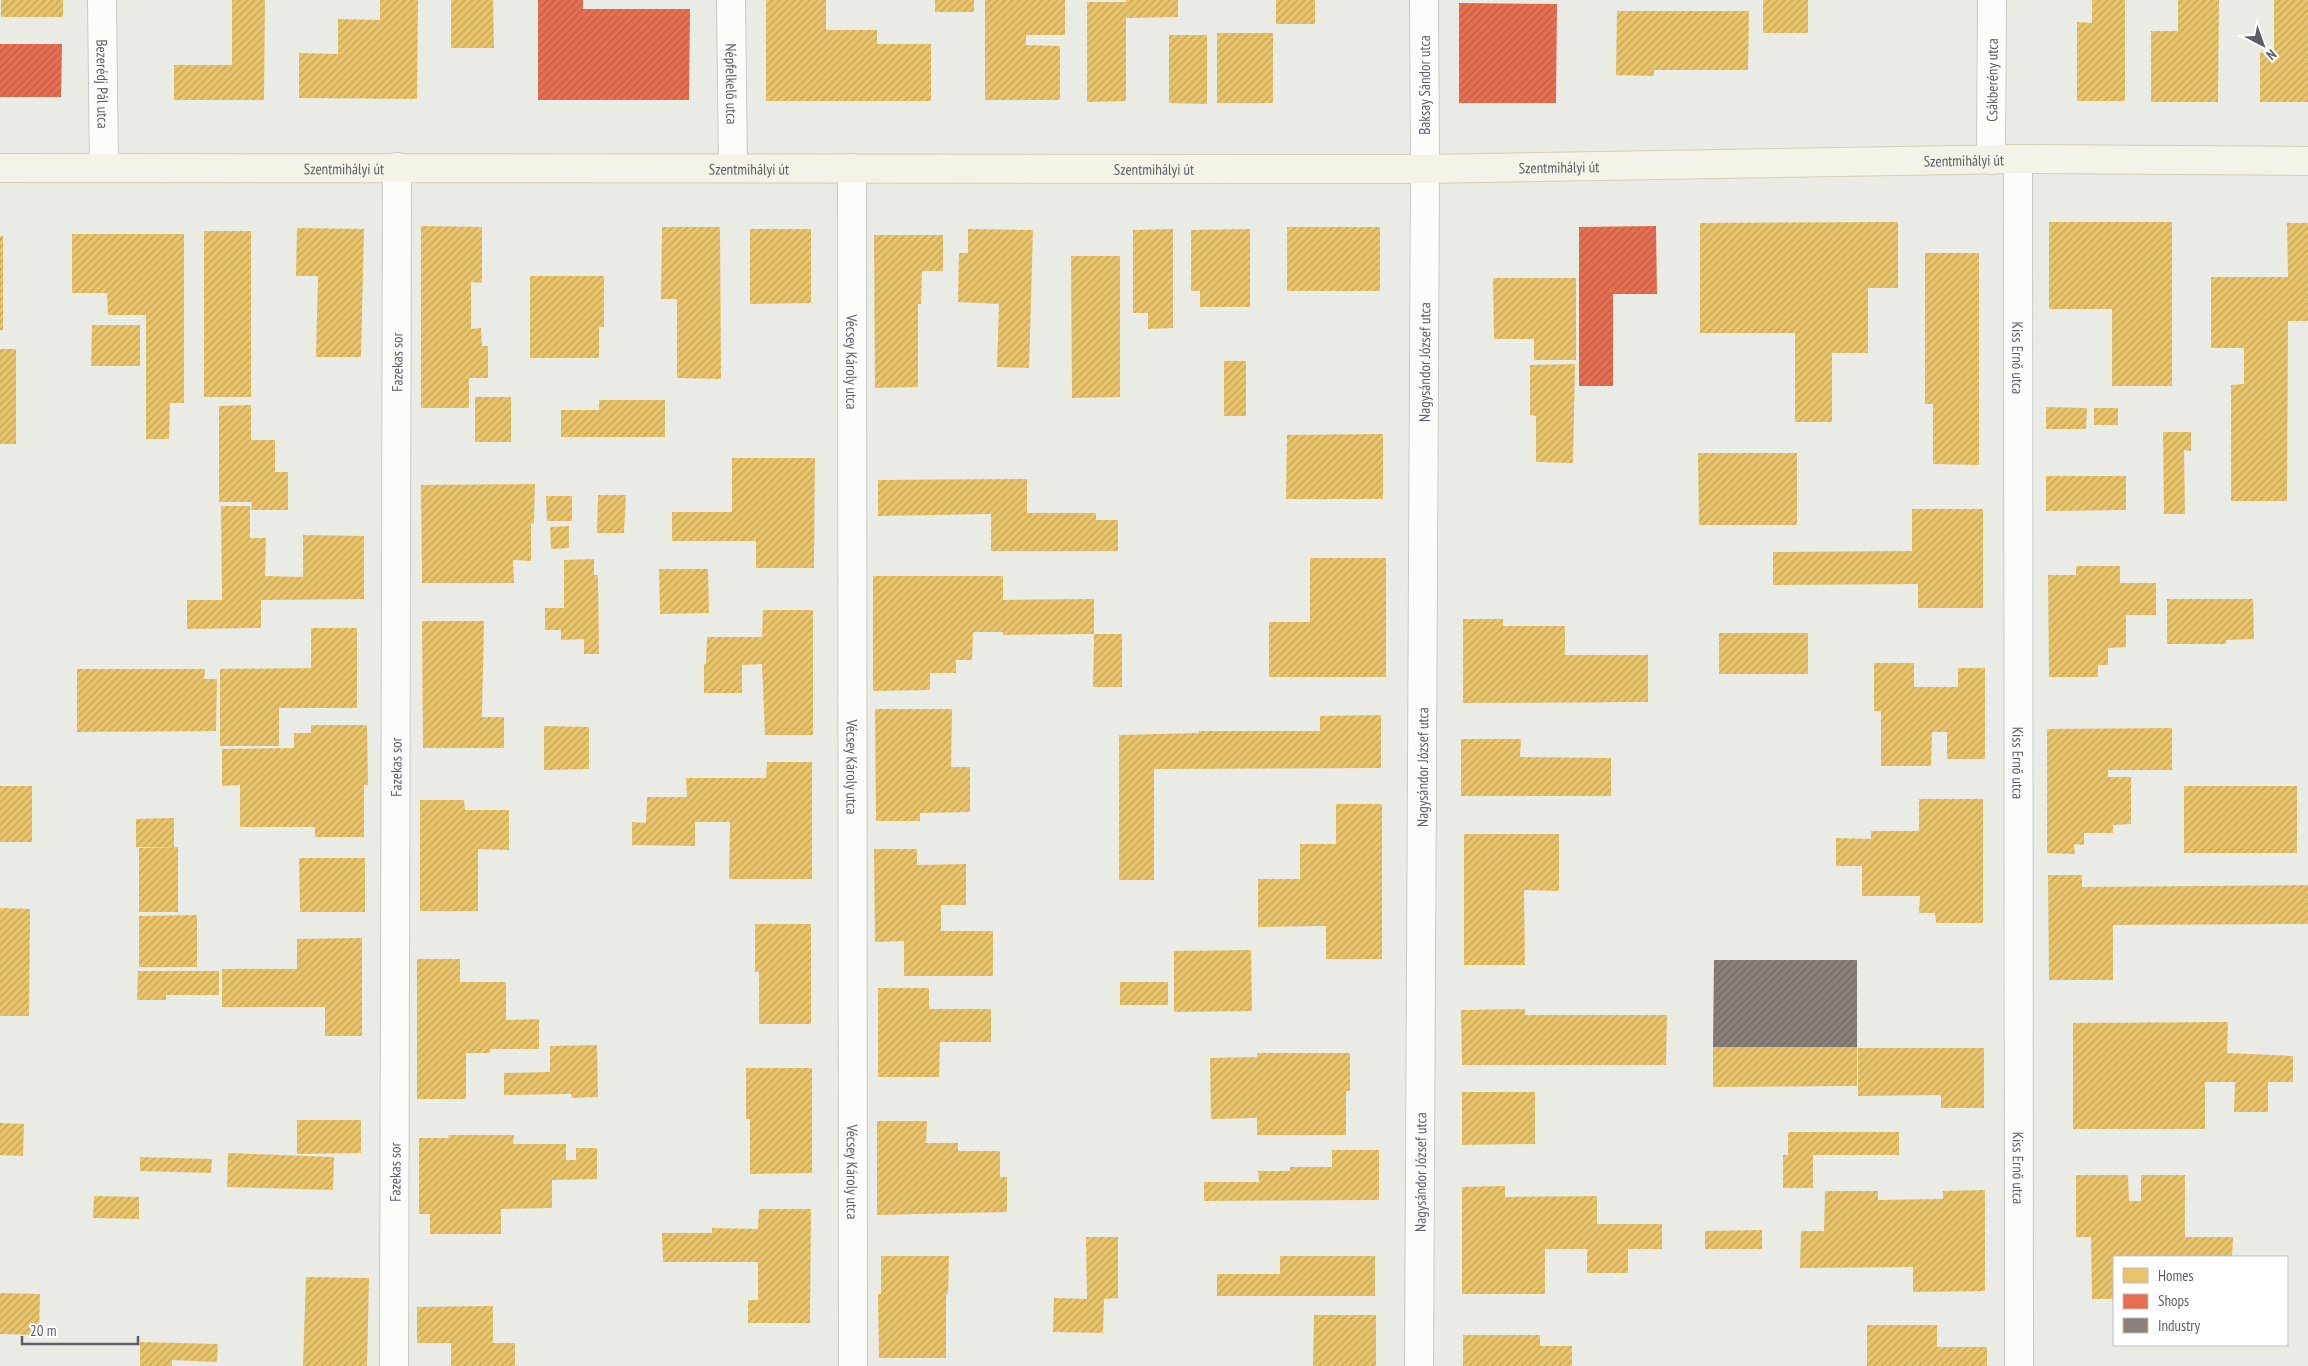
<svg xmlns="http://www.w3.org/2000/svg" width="2308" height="1366" font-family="'PT Sans Narrow',sans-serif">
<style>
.homes{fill:url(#homes-hatch)}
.shops{fill:url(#shops-hatch)}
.industry{fill:url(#industry-hatch)}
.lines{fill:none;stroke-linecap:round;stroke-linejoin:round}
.minor-casing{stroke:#c8c9c8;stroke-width:30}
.major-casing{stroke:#d4d0b3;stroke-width:30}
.minor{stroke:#fcfcfb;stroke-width:28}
.major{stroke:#f3f3e7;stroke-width:28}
.labels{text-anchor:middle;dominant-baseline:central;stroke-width:5;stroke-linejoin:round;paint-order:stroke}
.street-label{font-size:15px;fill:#5b5e64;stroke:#fff}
</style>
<defs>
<pattern id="homes-hatch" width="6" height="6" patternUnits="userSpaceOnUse" patternTransform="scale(1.25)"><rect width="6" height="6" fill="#e9c46a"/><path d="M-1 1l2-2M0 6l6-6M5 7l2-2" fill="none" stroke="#c0a25b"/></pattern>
<pattern id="shops-hatch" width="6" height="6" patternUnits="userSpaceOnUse" patternTransform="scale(1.25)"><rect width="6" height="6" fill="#e76f51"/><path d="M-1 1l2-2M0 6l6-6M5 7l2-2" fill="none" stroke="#be5e47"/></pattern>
<pattern id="industry-hatch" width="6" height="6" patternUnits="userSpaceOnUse" patternTransform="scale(1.25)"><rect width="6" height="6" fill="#8a817c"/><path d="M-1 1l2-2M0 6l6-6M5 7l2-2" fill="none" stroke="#6e6864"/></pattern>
</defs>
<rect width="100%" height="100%" fill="#ebebe6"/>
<path class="homes" d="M 1,0 L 63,0 L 63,17 L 1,17 Z
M 232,0 L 265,0 L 264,100 L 174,100 L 174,65 L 232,65 Z
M 380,0 L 418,0 L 417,99 L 299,98 L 299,53 L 338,54 L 338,19 L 380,20 Z
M 451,0 L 493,0 L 494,48 L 451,48 Z
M 766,0 L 826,0 L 826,30 L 877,30 L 877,44 L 931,44 L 931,101 L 766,101 Z
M 935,0 L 974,0 L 974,12 L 935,12 Z
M 985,0 L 1065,0 L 1065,35 L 1026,35 L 1026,45 L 1060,46 L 1060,100 L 985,100 Z
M 1126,0 L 1178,0 L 1178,17 L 1126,18 L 1126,101 L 1087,102 L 1087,2 L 1126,2 Z
M 1276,0 L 1315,0 L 1315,24 L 1276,24 Z
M 1763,0 L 1808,0 L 1808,33 L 1763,33 Z
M 2092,0 L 2125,0 L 2125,101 L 2077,101 L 2077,22 L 2092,23 Z
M 2178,0 L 2219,0 L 2218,102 L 2151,102 L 2151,31 L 2178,31 Z
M 2274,0 L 2308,0 L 2308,102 L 2260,102 L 2260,52 L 2274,52 Z
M 1617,11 L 1749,11 L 1748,70 L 1654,70 L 1654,76 L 1616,75 Z
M 1217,33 L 1273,33 L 1273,103 L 1217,103 Z
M 1169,35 L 1207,35 L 1207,104 L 1169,103 Z
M 1898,222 L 1898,288 L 1868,288 L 1868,353 L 1832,353 L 1832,422 L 1795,422 L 1795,333 L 1700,333 L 1700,223 Z
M 2049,222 L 2172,222 L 2172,386 L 2112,386 L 2112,309 L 2049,309 Z
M 2287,223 L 2308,223 L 2308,321 L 2288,321 L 2287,501 L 2231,501 L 2231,385 L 2244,384 L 2244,348 L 2211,348 L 2211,277 L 2288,277 Z
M 421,226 L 482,227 L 482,283 L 471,282 L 471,329 L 481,328 L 482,346 L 488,346 L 488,378 L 469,378 L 469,408 L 421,408 Z
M 662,227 L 720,227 L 721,379 L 677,378 L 677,299 L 661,299 Z
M 1287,227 L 1380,227 L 1380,291 L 1287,291 Z
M 297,228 L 364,229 L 361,357 L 316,357 L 318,276 L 296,276 Z
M 750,229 L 811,229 L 811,303 L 750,304 Z
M 968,229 L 1033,230 L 1029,368 L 997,367 L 999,304 L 958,302 L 959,253 L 968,253 Z
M 1173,229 L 1173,328 L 1148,329 L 1148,313 L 1133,313 L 1133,230 Z
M 1250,229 L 1250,307 L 1200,307 L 1200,291 L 1191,291 L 1191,230 Z
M 204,231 L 251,231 L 251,397 L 204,397 Z
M 72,234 L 184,234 L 184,403 L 170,403 L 169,439 L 146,439 L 146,315 L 108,315 L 107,293 L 72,293 Z
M 874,235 L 943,235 L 943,271 L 922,271 L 921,304 L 918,304 L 918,387 L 875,388 Z
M 0,236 L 3,236 L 3,330 L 0,330 Z
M 1925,253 L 1979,253 L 1979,465 L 1933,464 L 1933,404 L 1925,404 Z
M 1071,256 L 1120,256 L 1120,397 L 1072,398 Z
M 530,276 L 604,276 L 604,327 L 599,327 L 599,358 L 530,358 Z
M 1493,278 L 1576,278 L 1576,360 L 1534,360 L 1534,339 L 1494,339 Z
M 92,325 L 140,325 L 140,366 L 91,366 Z
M 0,349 L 16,349 L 16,444 L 0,444 Z
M 1224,361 L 1246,361 L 1246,416 L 1224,416 Z
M 1575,364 L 1573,463 L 1536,462 L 1536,416 L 1530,415 L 1530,365 Z
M 475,397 L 511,397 L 511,442 L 475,442 Z
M 599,400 L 665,400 L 665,437 L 561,437 L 561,410 L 599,410 Z
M 251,405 L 251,440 L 275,440 L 275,472 L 288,472 L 288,510 L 251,510 L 252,502 L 219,502 L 219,406 Z
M 2046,407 L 2087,408 L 2086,429 L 2046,429 Z
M 2094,408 L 2118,408 L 2118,425 L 2094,425 Z
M 2163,432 L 2191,432 L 2191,451 L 2184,450 L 2185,514 L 2164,514 Z
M 1383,434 L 1383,499 L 1286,499 L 1287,435 Z
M 1698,453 L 1797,453 L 1797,525 L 1699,525 Z
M 732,458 L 815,458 L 814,568 L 756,568 L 756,541 L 672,541 L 672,512 L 732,512 Z
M 2046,476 L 2126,476 L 2126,510 L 2046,511 Z
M 1027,479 L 1027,513 L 1096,513 L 1096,520 L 1118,520 L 1118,551 L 991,551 L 991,514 L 878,516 L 878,480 Z
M 535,484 L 534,523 L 531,524 L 531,561 L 513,560 L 514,583 L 422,583 L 421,485 Z
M 598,495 L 626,495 L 624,533 L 597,533 Z
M 546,496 L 572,496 L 572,521 L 547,521 Z
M 221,506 L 250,506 L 250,538 L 266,538 L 265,576 L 303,577 L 303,535 L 364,536 L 364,599 L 261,600 L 261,628 L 187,629 L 187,600 L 222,600 Z
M 1912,509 L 1983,509 L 1983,608 L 1918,608 L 1918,584 L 1773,585 L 1773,552 L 1912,551 Z
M 569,526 L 569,548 L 551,549 L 550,527 Z
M 1310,558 L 1386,558 L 1386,677 L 1269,677 L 1269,622 L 1310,622 Z
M 594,559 L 594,575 L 598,575 L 599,654 L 584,654 L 584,639 L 561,640 L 561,630 L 545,630 L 545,608 L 564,608 L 564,560 Z
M 2076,566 L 2120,566 L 2120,583 L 2156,583 L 2156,615 L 2126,615 L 2126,647 L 2108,648 L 2108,665 L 2098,665 L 2098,677 L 2049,677 L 2048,575 L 2076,575 Z
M 659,569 L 708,569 L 709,613 L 660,614 Z
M 873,576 L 1003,576 L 1003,600 L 1094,599 L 1094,634 L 1003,635 L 1003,632 L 973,632 L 972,660 L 956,660 L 956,673 L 930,673 L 930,690 L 873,691 Z
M 2167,599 L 2253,599 L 2254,639 L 2226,640 L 2226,644 L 2167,644 Z
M 763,610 L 813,610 L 813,735 L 765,735 L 762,664 L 742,665 L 742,693 L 704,693 L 704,664 L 706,664 L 707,637 L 762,637 Z
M 1463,619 L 1503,619 L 1503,626 L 1565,626 L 1565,655 L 1648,655 L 1648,702 L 1463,703 Z
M 422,621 L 484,621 L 482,717 L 504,717 L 504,748 L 423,748 Z
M 311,628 L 357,628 L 357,708 L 279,708 L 279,746 L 220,746 L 220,669 L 311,668 Z
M 1719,633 L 1808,633 L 1808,674 L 1719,674 Z
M 1094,634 L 1122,634 L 1122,687 L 1093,687 Z
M 1874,663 L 1914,663 L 1914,687 L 1958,687 L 1958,668 L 1985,668 L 1985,759 L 1947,759 L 1947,732 L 1932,732 L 1931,766 L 1881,766 L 1881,711 L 1874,711 Z
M 77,669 L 205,669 L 204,679 L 217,679 L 216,731 L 77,732 Z
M 875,709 L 952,709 L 951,767 L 970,767 L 970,812 L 920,813 L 920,821 L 876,821 Z
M 1381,715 L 1381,768 L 1154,769 L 1154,880 L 1119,880 L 1119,735 L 1199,733 L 1199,731 L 1320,731 L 1320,716 Z
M 311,725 L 367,725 L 368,785 L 364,785 L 364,837 L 315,837 L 315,827 L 240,827 L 240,785 L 222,786 L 222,749 L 294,748 L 294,733 L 311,733 Z
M 544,726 L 589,727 L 589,769 L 544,770 Z
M 2172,728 L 2172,770 L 2108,770 L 2108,777 L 2131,777 L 2131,824 L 2113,825 L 2113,833 L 2084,833 L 2084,845 L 2074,844 L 2075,854 L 2047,853 L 2047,729 Z
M 1461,739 L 1521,739 L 1520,757 L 1611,758 L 1611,796 L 1461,796 Z
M 767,762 L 812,762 L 812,879 L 729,879 L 730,822 L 695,822 L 695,846 L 632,845 L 632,822 L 646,823 L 647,797 L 687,797 L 686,778 L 766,778 Z
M 0,786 L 32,786 L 32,842 L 0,842 Z
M 2184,786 L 2297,786 L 2297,853 L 2184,853 Z
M 1919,799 L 1983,799 L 1983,923 L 1936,923 L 1935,913 L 1919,913 L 1920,896 L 1862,896 L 1862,866 L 1836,866 L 1836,838 L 1871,839 L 1871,831 L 1919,831 Z
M 420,800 L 464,800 L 465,810 L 509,810 L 509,850 L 478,849 L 478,911 L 420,911 Z
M 1336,804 L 1382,804 L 1382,959 L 1326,959 L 1326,926 L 1258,927 L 1258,879 L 1300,879 L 1300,844 L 1336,844 Z
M 174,818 L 174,847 L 136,847 L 136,819 Z
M 1464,834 L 1559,834 L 1559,891 L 1524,890 L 1525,965 L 1464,965 Z
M 178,847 L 178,912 L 139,912 L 139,848 Z
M 874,849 L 917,849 L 917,865 L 966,864 L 966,905 L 941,905 L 941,931 L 993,931 L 993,976 L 904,976 L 904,941 L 875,942 Z
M 299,858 L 365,858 L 365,912 L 300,912 Z
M 2048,875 L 2082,875 L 2082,887 L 2308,885 L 2308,924 L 2113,925 L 2113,980 L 2049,980 Z
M 0,908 L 30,909 L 29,1016 L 0,1016 Z
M 197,915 L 197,967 L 139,967 L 139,916 Z
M 755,924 L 811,924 L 811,1024 L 759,1024 L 759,972 L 755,972 Z
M 362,938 L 362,1036 L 325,1036 L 325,1007 L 222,1007 L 222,969 L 297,969 L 297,939 Z
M 1251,950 L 1252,1011 L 1174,1012 L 1174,951 Z
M 417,959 L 460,959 L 460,982 L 506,982 L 506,1020 L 539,1019 L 539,1049 L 490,1049 L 490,1053 L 466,1053 L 466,1099 L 417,1099 Z
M 138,971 L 219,971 L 219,995 L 166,995 L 166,1000 L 137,1000 Z
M 1120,982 L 1168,982 L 1168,1005 L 1120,1005 Z
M 878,988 L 929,988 L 929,1009 L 991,1009 L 991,1042 L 940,1042 L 939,1077 L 878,1077 Z
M 1525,1009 L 1525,1015 L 1667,1015 L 1666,1065 L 1462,1065 L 1461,1010 Z
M 2228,1022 L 2227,1053 L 2293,1056 L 2293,1082 L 2268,1082 L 2268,1112 L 2234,1112 L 2235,1082 L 2205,1082 L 2205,1129 L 2073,1129 L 2073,1023 Z
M 597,1045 L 598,1097 L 572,1098 L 571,1094 L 504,1095 L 504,1073 L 550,1072 L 550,1046 Z
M 1713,1047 L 1857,1047 L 1857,1086 L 1713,1087 Z
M 1858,1048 L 1984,1048 L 1984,1108 L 1941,1108 L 1941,1095 L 1858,1096 Z
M 1257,1053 L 1350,1053 L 1350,1091 L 1346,1091 L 1346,1135 L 1257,1135 L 1257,1118 L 1211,1119 L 1210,1058 L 1257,1057 Z
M 746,1068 L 812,1068 L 812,1173 L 750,1174 L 750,1119 L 746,1119 Z
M 1462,1092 L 1535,1092 L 1535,1144 L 1462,1145 Z
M 297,1120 L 361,1120 L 361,1153 L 297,1154 Z
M 877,1121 L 927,1121 L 926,1143 L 958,1143 L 958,1151 L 1000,1151 L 1000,1177 L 1007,1177 L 1007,1212 L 877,1215 Z
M 0,1123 L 24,1124 L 23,1156 L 0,1155 Z
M 1788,1132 L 1899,1132 L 1899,1155 L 1813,1155 L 1813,1188 L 1783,1188 L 1783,1155 L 1788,1155 Z
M 448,1135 L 514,1135 L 513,1144 L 566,1144 L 566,1160 L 576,1160 L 576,1148 L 597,1148 L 597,1179 L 552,1180 L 552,1208 L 501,1209 L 501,1234 L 430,1234 L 430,1214 L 419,1214 L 419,1138 L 449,1138 Z
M 1332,1150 L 1379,1150 L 1379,1200 L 1204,1201 L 1204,1182 L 1259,1182 L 1258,1171 L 1290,1171 L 1290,1167 L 1332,1167 Z
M 228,1153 L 334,1157 L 333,1190 L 227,1187 Z
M 140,1157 L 212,1159 L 211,1173 L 140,1171 Z
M 2076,1175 L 2128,1175 L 2129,1201 L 2141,1201 L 2141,1175 L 2185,1175 L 2185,1237 L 2233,1237 L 2232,1257 L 2114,1257 L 2114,1299 L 2092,1299 L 2091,1237 L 2076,1237 Z
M 1505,1186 L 1505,1197 L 1597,1196 L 1597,1224 L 1662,1224 L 1662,1249 L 1628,1249 L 1628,1273 L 1587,1273 L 1587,1249 L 1545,1249 L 1545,1294 L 1462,1294 L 1462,1187 Z
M 1985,1190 L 1985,1291 L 1913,1292 L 1913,1267 L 1800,1268 L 1801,1231 L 1824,1231 L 1825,1191 L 1878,1191 L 1878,1200 L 1943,1199 L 1943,1191 Z
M 94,1196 L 139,1197 L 139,1219 L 93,1218 Z
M 759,1209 L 811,1209 L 810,1323 L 748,1323 L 748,1300 L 758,1300 L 758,1262 L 663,1262 L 662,1233 L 712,1233 L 712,1228 L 758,1229 Z
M 1762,1230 L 1762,1249 L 1705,1249 L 1705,1231 Z
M 1086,1237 L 1118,1237 L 1118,1298 L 1104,1299 L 1103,1333 L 1053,1332 L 1054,1298 L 1087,1299 Z
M 881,1256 L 949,1256 L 948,1294 L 946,1294 L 946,1358 L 879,1358 L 878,1294 L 881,1294 Z
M 1280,1256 L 1375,1256 L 1375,1296 L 1217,1296 L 1217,1274 L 1280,1274 Z
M 306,1277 L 369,1278 L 367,1366 L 303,1366 Z
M 0,1293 L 40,1294 L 39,1335 L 0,1334 Z
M 493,1306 L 493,1343 L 515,1343 L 515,1366 L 451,1366 L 451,1343 L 417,1343 L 417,1307 Z
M 1314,1315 L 1376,1315 L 1376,1366 L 1313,1366 Z
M 1867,1325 L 1937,1325 L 1937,1347 L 1987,1347 L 1987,1366 L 1867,1366 Z
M 1463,1335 L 1540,1335 L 1540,1346 L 1572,1346 L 1572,1366 L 1463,1366 Z
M 140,1342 L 218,1344 L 217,1362 L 172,1360 L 172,1366 L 140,1366 Z"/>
<path class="shops" d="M 538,0 L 583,0 L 583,9 L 690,9 L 689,100 L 538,100 Z
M 1459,3 L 1557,4 L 1556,103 L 1459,103 Z
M 0,44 L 62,44 L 61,97 L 0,97 Z
M 1656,226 L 1657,294 L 1613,294 L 1613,386 L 1579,386 L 1579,227 Z"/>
<path class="industry" d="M 1714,960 L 1857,960 L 1857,1047 L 1713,1047 Z"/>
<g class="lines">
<defs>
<g id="minor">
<path id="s1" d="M 102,0 L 104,168"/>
<path id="s2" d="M 731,0 L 733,168"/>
<path id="s3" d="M 2018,159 L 2019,1366"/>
<path id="s4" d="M 1991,160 L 1992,0"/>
<path id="s5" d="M 852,168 L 853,1366"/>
<path id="s6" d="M 394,1366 L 397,167"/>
<path id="s7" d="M 1419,1366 L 1425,169 L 1424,0"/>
</g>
<g id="major">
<path id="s8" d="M 0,168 L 1425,169 L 2018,159 L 2308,161"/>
</g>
</defs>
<use href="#minor" class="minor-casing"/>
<use href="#major" class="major-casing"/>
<use href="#minor" class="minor"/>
<use href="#major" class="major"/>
</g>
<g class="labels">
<g class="street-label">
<text stroke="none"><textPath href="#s4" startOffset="80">Csákberény utca</textPath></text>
<text stroke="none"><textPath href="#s1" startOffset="84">Bezerédj Pál utca</textPath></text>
<text stroke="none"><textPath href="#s2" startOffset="84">Népfelkelő utca</textPath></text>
<text transform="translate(1424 85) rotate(-90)">Baksay Sándor utca</text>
<text stroke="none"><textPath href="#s8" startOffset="1964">Szentmihályi út</textPath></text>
<text stroke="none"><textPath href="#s8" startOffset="344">Szentmihályi út</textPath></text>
<text stroke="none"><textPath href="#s8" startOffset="749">Szentmihályi út</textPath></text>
<text stroke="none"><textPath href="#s8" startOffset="1559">Szentmihályi út</textPath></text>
<text stroke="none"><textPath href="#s8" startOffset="1154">Szentmihályi út</textPath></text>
<text stroke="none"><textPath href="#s3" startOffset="199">Kiss Ernő utca</textPath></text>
<text stroke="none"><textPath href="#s6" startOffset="1004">Fazekas sor</textPath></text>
<text stroke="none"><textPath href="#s5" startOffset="194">Vécsey Károly utca</textPath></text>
<text stroke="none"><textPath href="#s7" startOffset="1004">Nagysándor József utca</textPath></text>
<text stroke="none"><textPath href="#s3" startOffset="604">Kiss Ernő utca</textPath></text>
<text stroke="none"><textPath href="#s6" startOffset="599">Fazekas sor</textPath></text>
<text stroke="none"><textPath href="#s5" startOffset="599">Vécsey Károly utca</textPath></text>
<text stroke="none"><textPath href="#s7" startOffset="599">Nagysándor József utca</textPath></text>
<text stroke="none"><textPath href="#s3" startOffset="1009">Kiss Ernő utca</textPath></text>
<text stroke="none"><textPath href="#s6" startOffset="194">Fazekas sor</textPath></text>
<text stroke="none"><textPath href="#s5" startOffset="1004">Vécsey Károly utca</textPath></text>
<text stroke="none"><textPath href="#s7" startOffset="194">Nagysándor József utca</textPath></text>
</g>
</g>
<rect x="2113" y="1256" width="175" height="90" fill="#ffffff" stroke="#bdbfc1"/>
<rect x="2123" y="1268" width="25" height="15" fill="#e9c46a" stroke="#bdbfc1"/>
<text x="2158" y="1281" font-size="15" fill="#5b5e64">Homes</text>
<rect x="2123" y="1294" width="25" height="15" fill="#e76f51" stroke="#bdbfc1"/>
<text x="2158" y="1306" font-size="15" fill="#5b5e64">Shops</text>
<rect x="2123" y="1318" width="25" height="15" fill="#8a817c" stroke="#bdbfc1"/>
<text x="2158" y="1331" font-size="15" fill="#5b5e64">Industry</text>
<g transform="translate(2263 45) rotate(139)" stroke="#ffffff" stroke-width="4" paint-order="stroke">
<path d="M0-4L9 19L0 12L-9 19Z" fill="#5b5e64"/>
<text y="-8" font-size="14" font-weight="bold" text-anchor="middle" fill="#5b5e64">N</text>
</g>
<path d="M22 1336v8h116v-8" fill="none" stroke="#5b5e64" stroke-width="2.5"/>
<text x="30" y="1336" font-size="15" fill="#5b5e64" stroke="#ffffff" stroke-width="4" paint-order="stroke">20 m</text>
</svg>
